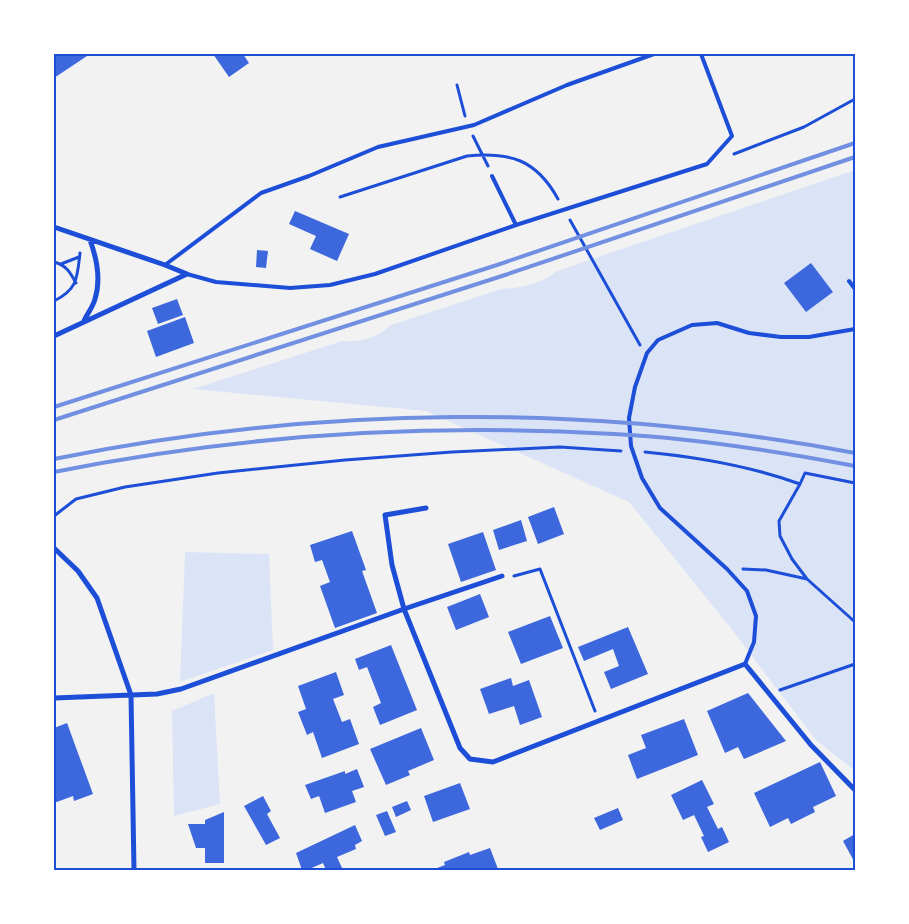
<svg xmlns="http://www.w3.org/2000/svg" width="909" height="924" font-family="Helvetica,sans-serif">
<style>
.green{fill:#dbe4f7}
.building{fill:#3d67dc}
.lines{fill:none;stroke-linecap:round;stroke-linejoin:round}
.path{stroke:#1d4ed8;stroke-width:3}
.service{stroke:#1d4ed8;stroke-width:4}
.minor{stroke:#1d4ed8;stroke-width:5}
.rail{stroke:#7290e2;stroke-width:4}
.neatline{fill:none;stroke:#1d4ed8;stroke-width:2}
</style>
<rect width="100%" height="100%" fill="#f2f2f2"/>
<path class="green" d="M 855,170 L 855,771 L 816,740 L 730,627 L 629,502 L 426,411 L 193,389 L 342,341 C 361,342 377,338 391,325 L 501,289 C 522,288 541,284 557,271 Z
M 185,552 L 269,554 L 273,650 L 180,682 Z
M 214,693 L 220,804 L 174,816 L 172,711 Z"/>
<path class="building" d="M 54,54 L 90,54 L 54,78 Z
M 213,54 L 243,54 L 249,63 L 229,77 Z
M 295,211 L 349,234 L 337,261 L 310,249 L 316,236 L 289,224 Z
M 257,250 L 268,251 L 266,268 L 256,267 Z
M 811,263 L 833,292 L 806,312 L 784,283 Z
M 177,299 L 183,315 L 158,324 L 152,308 Z
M 185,317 L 194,343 L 156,357 L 147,331 Z
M 554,507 L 564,534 L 538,544 L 528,517 Z
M 521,520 L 527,541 L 499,550 L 493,530 Z
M 352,531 L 366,570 L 362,571 L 377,613 L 335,628 L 320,586 L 330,582 L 322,560 L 315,562 L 310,545 Z
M 483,532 L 496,570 L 461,582 L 448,544 Z
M 480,594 L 489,617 L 456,630 L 447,607 Z
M 550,616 L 563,648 L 521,664 L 508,632 Z
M 628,627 L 648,674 L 611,689 L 604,672 L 619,666 L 613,649 L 584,661 L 578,647 Z
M 391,645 L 417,710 L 380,725 L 373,707 L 381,703 L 367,667 L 359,670 L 355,659 Z
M 336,672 L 344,695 L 333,699 L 342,722 L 350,719 L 359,744 L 322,758 L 313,732 L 307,735 L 298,712 L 306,709 L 298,686 Z
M 511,678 L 513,686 L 529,680 L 542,717 L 520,725 L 514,706 L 489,714 L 480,689 Z
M 748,693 L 786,741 L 744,759 L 738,747 L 725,753 L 707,711 Z
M 684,719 L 698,755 L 637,779 L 628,755 L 646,748 L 641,735 Z
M 67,723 L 93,794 L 74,801 L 73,796 L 54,803 L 54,728 Z
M 421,728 L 434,760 L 408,771 L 410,775 L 386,785 L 370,749 Z
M 820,762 L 836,796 L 813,807 L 815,812 L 791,824 L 788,818 L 770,827 L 754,793 Z
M 357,769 L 364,787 L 352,791 L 356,802 L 325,813 L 319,796 L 311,799 L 305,785 L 345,771 L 345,774 Z
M 702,780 L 714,804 L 707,807 L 718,829 L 722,827 L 729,842 L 708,852 L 701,837 L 704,836 L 694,815 L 683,820 L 671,795 Z
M 460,783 L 470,809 L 433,822 L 424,796 Z
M 263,796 L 271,811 L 267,814 L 280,838 L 266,845 L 244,806 Z
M 407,801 L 411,810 L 396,817 L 392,807 Z
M 618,808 L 623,820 L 600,830 L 594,818 Z
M 387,811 L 396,832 L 385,836 L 376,815 Z
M 224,812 L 224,863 L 205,863 L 205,848 L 196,848 L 188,824 L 205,824 L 205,820 Z
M 355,825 L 362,841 L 355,845 L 356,849 L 337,857 L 343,870 L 326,870 L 323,863 L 307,870 L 302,870 L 296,853 Z
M 855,834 L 855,863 L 843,841 Z
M 490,848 L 498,869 L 432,870 L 445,865 L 444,862 L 469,852 L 470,855 Z"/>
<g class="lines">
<path class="path" d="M 457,85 L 465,116
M 473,136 L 488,166
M 734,154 L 804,127 L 855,99
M 340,197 L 467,156 C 510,152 536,159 558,199
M 570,220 L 640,345
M 54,262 C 66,265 70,272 76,283
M 61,264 L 79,257
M 54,301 C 78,289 77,278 80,253
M 645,452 C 698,457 750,466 800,484
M 54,516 L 76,499 L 125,487 L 218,473 L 345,460 L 452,452 L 560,447 L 621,451
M 743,569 L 766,570 L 807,579 L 855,622
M 514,576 L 540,569 L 595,711
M 807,579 L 792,559 L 780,536 L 779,521 L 800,484 L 805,473 L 855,483
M 780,690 L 855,664"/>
<path class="service" d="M 492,176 L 516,225
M 165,265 L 261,193 L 309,176 L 378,147 L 474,125 L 567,85 L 654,54
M 187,274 L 216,282 L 290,288 L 330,285 L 375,274 L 516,225 L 707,164 L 732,136 L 701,54
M 849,281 L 855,289
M 745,664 L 754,642 L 756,616 L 747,591 L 727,569 L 660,508 L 642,478 L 631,446 L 629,418 L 635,387 L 647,353 L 658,340 L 692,325 L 717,323 L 749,333 L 781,337 L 809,337 L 855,329"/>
<path class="minor" d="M 54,227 L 165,265 L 187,274
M 84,321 C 87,314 93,307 95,299 C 101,280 97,259 90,240
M 54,336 L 187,274
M 426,508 L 385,515 L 392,565 L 404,609 L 502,576
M 54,548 L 78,571 L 97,598 L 131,695 L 134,870
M 54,698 L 157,694 L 181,689 L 404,609 L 460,748 L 470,759 L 493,762 L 745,664 L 811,745 L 855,790"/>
<path class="rail" d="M 54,407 L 497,265 L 855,143
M 54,420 L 502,276 L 855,157
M 54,459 C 318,405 591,403 855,453
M 54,472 C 238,435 426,423 614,434 C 695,438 776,451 855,466"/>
</g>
<rect width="909" height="924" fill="none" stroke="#ffffff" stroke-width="110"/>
<rect x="55" y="55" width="799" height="814" class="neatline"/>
</svg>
